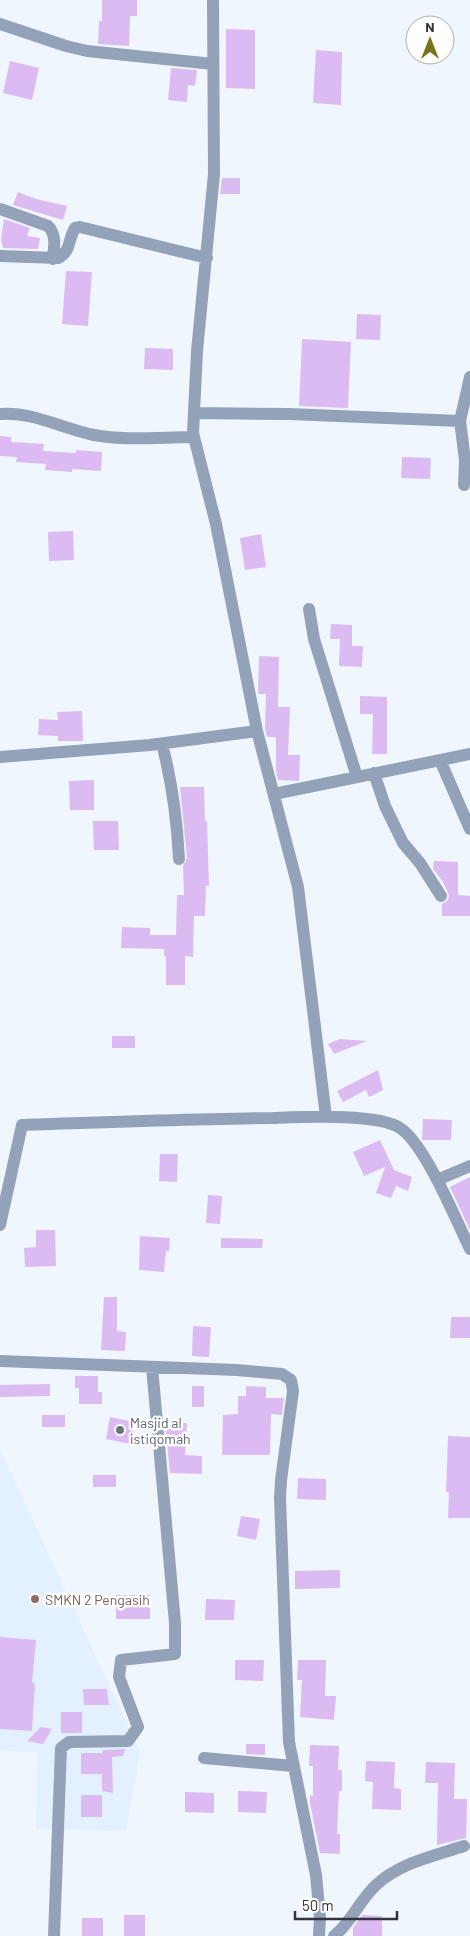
<svg xmlns="http://www.w3.org/2000/svg" width="470" height="1936" font-family="Barlow,sans-serif">
<style>
.built{fill:#e3f0ff}
.building{fill:#dcbbf3}
.lines{fill:none;stroke-linecap:round;stroke-linejoin:round}
.minor{stroke:#94a2b9;stroke-width:12}
.worship-dot{fill:#6b7280;stroke:#fff;stroke-width:2}
.education-dot{fill:#8d6e63;stroke:#fff;stroke-width:2}
.labels{text-anchor:middle;dominant-baseline:central;stroke-width:5;stroke-linejoin:round;paint-order:stroke}
.worship-label{font-size:14px;fill:#5b616d;stroke:#fff;text-anchor:start}
.education-label{font-size:14px;fill:#785e54;stroke:#fff;text-anchor:start}
</style>
<rect width="100%" height="100%" fill="#f0f6fd"/>
<path class="built" d="M 0,1449 L 140,1752 L 126,1831 L 36,1829 L 37,1753 L 0,1750 Z"/>
<path class="building" d="M 102,0 L 137,0 L 137,16 L 130,16 L 129,46 L 98,44 L 99,21 L 102,21 Z
M 226,29 L 255,30 L 255,89 L 226,88 Z
M 316,50 L 342,52 L 341,105 L 313,103 Z
M 10,61 L 39,68 L 32,100 L 3,93 Z
M 171,68 L 197,70 L 195,86 L 188,85 L 187,102 L 168,100 Z
M 222,178 L 240,178 L 240,194 L 220,194 Z
M 18,192 L 36,199 L 67,206 L 63,220 L 13,205 Z
M 4,219 L 30,228 L 27,236 L 40,238 L 38,249 L 3,248 L 1,239 Z
M 66,271 L 92,272 L 88,326 L 62,324 Z
M 357,314 L 381,315 L 380,340 L 356,339 Z
M 302,339 L 351,342 L 348,408 L 299,406 Z
M 145,348 L 173,349 L 173,370 L 144,369 Z
M 0,436 L 11,437 L 11,442 L 44,444 L 43,451 L 76,453 L 76,450 L 102,452 L 101,471 L 72,469 L 72,472 L 45,470 L 46,464 L 16,462 L 17,457 L 0,456 Z
M 402,457 L 431,458 L 430,479 L 401,478 Z
M 73,531 L 74,560 L 49,561 L 48,532 Z
M 261,534 L 266,567 L 245,570 L 240,538 Z
M 331,624 L 352,625 L 352,646 L 363,646 L 362,667 L 339,666 L 340,639 L 330,639 Z
M 259,656 L 279,657 L 278,707 L 290,707 L 288,755 L 300,755 L 299,781 L 278,780 L 276,770 L 276,737 L 267,737 L 265,728 L 266,694 L 258,694 Z
M 360,696 L 387,697 L 387,754 L 372,754 L 373,714 L 360,714 Z
M 82,711 L 83,741 L 58,741 L 58,736 L 38,735 L 39,719 L 58,720 L 57,712 Z
M 94,780 L 94,810 L 70,810 L 69,781 Z
M 180,787 L 204,787 L 205,821 L 207,821 L 209,886 L 206,886 L 205,916 L 194,916 L 193,957 L 185,956 L 185,985 L 166,985 L 166,956 L 164,956 L 164,949 L 121,948 L 122,927 L 150,928 L 150,935 L 176,935 L 177,895 L 184,895 L 183,866 L 187,858 Z
M 93,821 L 118,821 L 119,850 L 94,850 Z
M 434,861 L 458,862 L 458,895 L 470,896 L 470,916 L 442,916 L 442,904 L 448,900 L 449,895 L 443,882 L 433,869 Z
M 112,1036 L 135,1036 L 135,1048 L 112,1048 Z
M 340,1039 L 367,1041 L 334,1054 L 328,1044 Z
M 378,1070 L 383,1090 L 369,1097 L 366,1090 L 343,1102 L 337,1091 Z
M 423,1119 L 452,1120 L 451,1140 L 422,1140 Z
M 380,1140 L 394,1170 L 412,1177 L 408,1191 L 396,1186 L 391,1198 L 376,1193 L 385,1167 L 364,1176 L 353,1152 Z
M 160,1154 L 178,1154 L 177,1182 L 159,1181 Z
M 470,1177 L 470,1230 L 450,1187 Z
M 208,1195 L 222,1196 L 220,1224 L 206,1223 Z
M 36,1230 L 55,1230 L 56,1266 L 25,1267 L 24,1248 L 36,1247 Z
M 140,1236 L 170,1238 L 169,1251 L 166,1251 L 164,1272 L 139,1270 Z
M 221,1238 L 263,1239 L 262,1248 L 221,1248 Z
M 104,1297 L 117,1297 L 117,1331 L 126,1332 L 125,1351 L 101,1350 Z
M 451,1317 L 470,1317 L 470,1338 L 450,1338 Z
M 193,1326 L 211,1327 L 209,1357 L 192,1356 Z
M 75,1376 L 98,1376 L 98,1392 L 102,1392 L 102,1404 L 79,1404 L 79,1388 L 75,1388 Z
M 50,1384 L 50,1396 L 0,1397 L 0,1385 Z
M 192,1386 L 204,1386 L 204,1407 L 192,1407 Z
M 246,1386 L 266,1387 L 266,1398 L 284,1398 L 282,1415 L 271,1414 L 270,1455 L 222,1455 L 223,1415 L 238,1414 L 238,1396 L 246,1396 Z
M 42,1415 L 65,1415 L 65,1427 L 42,1427 Z
M 110,1417 L 135,1422 L 130,1444 L 106,1439 Z
M 165,1422 L 187,1423 L 185,1455 L 202,1456 L 202,1474 L 170,1473 Z
M 448,1436 L 470,1437 L 470,1518 L 448,1518 L 449,1492 L 446,1492 Z
M 93,1475 L 116,1475 L 116,1487 L 93,1487 Z
M 298,1478 L 326,1479 L 326,1500 L 297,1499 Z
M 241,1516 L 260,1519 L 256,1540 L 237,1536 Z
M 340,1570 L 340,1588 L 295,1589 L 295,1571 Z
M 116,1595 L 150,1595 L 150,1619 L 116,1619 Z
M 206,1599 L 235,1600 L 234,1620 L 205,1620 Z
M 0,1637 L 36,1640 L 32,1683 L 35,1683 L 32,1731 L 0,1729 Z
M 235,1660 L 264,1660 L 263,1681 L 235,1680 Z
M 298,1660 L 326,1660 L 325,1696 L 336,1696 L 334,1720 L 300,1717 L 302,1680 L 297,1680 Z
M 83,1689 L 107,1689 L 109,1705 L 84,1705 Z
M 61,1712 L 82,1712 L 82,1733 L 61,1733 Z
M 41,1727 L 52,1729 L 43,1744 L 27,1741 Z
M 246,1744 L 265,1744 L 265,1755 L 246,1754 Z
M 310,1745 L 339,1746 L 338,1770 L 342,1770 L 342,1791 L 339,1791 L 337,1834 L 340,1834 L 340,1854 L 320,1853 L 310,1803 L 310,1795 L 313,1796 L 313,1766 L 309,1766 Z
M 125,1749 L 123,1756 L 112,1757 L 113,1793 L 102,1791 L 102,1774 L 81,1774 L 81,1753 L 103,1753 L 103,1750 Z
M 366,1761 L 395,1762 L 394,1788 L 401,1789 L 401,1810 L 372,1809 L 373,1782 L 365,1781 Z
M 426,1762 L 455,1763 L 454,1799 L 467,1799 L 466,1838 L 437,1845 L 438,1783 L 425,1783 Z
M 238,1791 L 267,1792 L 266,1813 L 238,1812 Z
M 185,1792 L 214,1793 L 214,1813 L 185,1812 Z
M 81,1795 L 102,1795 L 102,1817 L 81,1817 Z
M 124,1915 L 145,1915 L 145,1936 L 124,1936 Z
M 362,1915 L 382,1916 L 382,1936 L 353,1936 L 353,1928 Z
M 82,1918 L 103,1918 L 103,1936 L 82,1936 Z"/>
<g class="lines">
<path class="minor" d="M 213,0 L 214,174 L 197,351 L 193,433 L 216,524 L 257,731 L 298,887 L 326,1117
M 0,24 L 66,46 L 87,51 L 213,64
M 0,209 L 48,226 C 57,235 54,247 53,259
M 0,256 L 58,258 C 71,252 68,239 75,228 L 80,227 L 207,258
M 194,413 L 289,414 L 460,421
M 0,414 C 32,411 63,429 94,435 C 126,441 161,437 194,437
M 464,485 L 465,460 L 460,421 L 470,377
M 309,609 L 314,639 L 357,777
M 162,744 C 172,782 177,820 179,859
M 0,757 L 150,745 L 257,731
M 440,760 L 470,829
M 374,773 L 385,806 L 403,843 L 420,863 L 441,896
M 274,794 L 470,754
M 437,1180 L 470,1166
M 0,1225 L 22,1125 C 106,1122 189,1119 273,1118 C 302,1117 378,1113 400,1128 C 425,1144 456,1220 470,1249
M 0,1361 L 237,1370 L 282,1374 L 291,1380 L 293,1391 L 281,1480 L 280,1498 L 289,1742 L 316,1875 L 320,1918 L 319,1936
M 204,1758 L 293,1766
M 54,1936 L 61,1748 L 69,1742 L 128,1741 L 138,1727 L 119,1677 L 121,1660 L 175,1654 L 175,1623 L 152,1367
M 334,1936 C 351,1923 359,1901 376,1885 C 400,1863 433,1856 464,1846"/>
</g>
<circle class="worship-dot" cx="120" cy="1430" r="5"/>
<circle class="education-dot" cx="35" cy="1599" r="5"/>
<g class="labels">
<g class="worship-label">
<text x="130" y="1422">Masjid al<tspan x="130" dy="16">istiqomah</tspan></text>
</g>
<g class="education-label">
<text x="45" y="1599">SMKN 2 Pengasih</text>
</g>
</g>
<g transform="translate(430 40)"><circle r="24" fill="#ffffff" stroke="#adaeaf"/>
<path d="M0-4L9 19L0 12L-9 19Z" fill="#777418"/>
<text y="-8" font-size="14" font-weight="bold" text-anchor="middle" fill="#313438">N</text>
</g>
<path d="M295 1911v8h102v-8" fill="none" stroke="#313438" stroke-width="2.5"/>
<text x="302" y="1911" font-size="15" fill="#313438" stroke="#ffffff" stroke-width="4" paint-order="stroke">50 m</text>
</svg>
